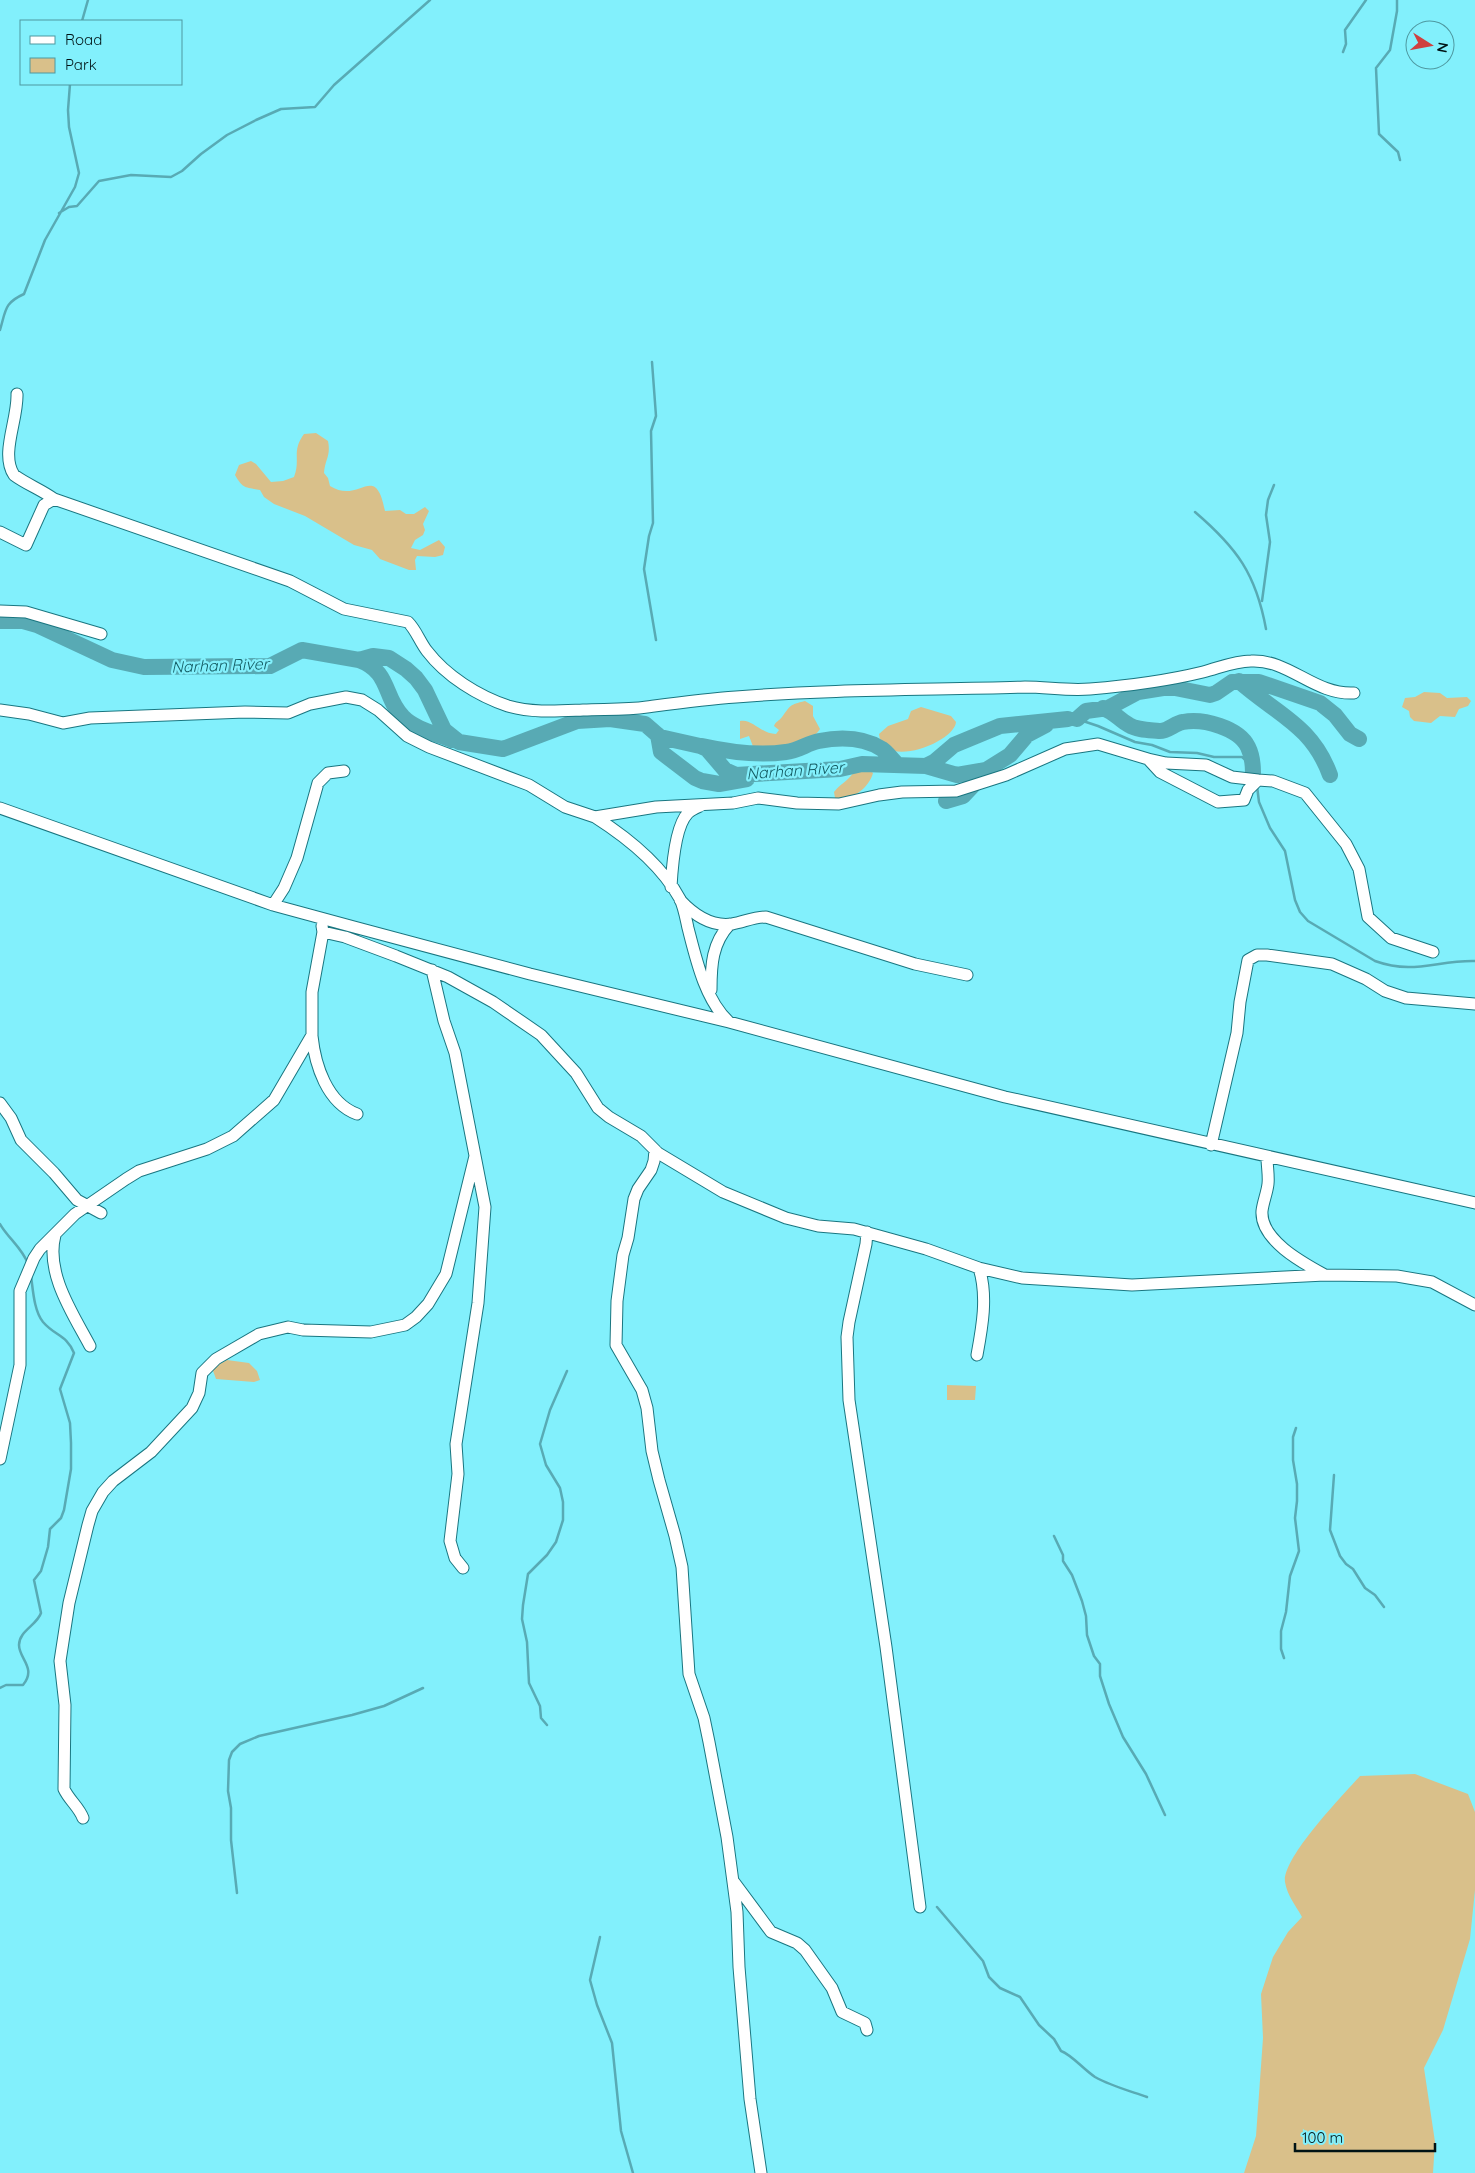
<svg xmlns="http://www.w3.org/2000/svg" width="1475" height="2173" font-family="Quicksand,sans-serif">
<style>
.green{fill:#d9c08a}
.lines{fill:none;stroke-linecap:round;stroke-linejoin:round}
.stream{stroke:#58aab4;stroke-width:2.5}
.river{stroke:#58aab4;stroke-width:16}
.minor-casing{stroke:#1a7680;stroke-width:13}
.minor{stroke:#fff;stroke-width:11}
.labels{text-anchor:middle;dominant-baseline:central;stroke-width:4.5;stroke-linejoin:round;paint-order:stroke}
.water-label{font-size:16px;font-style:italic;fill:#145b62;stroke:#82f0fc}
</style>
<rect width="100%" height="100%" fill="#82f0fc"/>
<path class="green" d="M 316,433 L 328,441 C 331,456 325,459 324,473 L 328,478 L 330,486 C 360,505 375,460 385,511 L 400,510 L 406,514 L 414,514 L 425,507 L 429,511 L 423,524 L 425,530 L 423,535 L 415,540 L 411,548 L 420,550 L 439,540 L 445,547 L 443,555 L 435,557 L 417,556 L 415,560 L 416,570 L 409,570 L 380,559 L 372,550 L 354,545 L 305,516 L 274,504 L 264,497 L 260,490 C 245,487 243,489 235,475 L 239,465 L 251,461 L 256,464 L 271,482 L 283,481 L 294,477 C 301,459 291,452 304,434 Z
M 1424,692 L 1440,693 L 1447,698 L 1467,697 L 1471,701 L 1468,706 L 1459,709 L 1455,717 L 1440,716 L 1431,723 L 1414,721 L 1410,717 L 1409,711 L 1402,707 L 1405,698 L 1415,697 Z
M 805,701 L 813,706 L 813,716 L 820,729 C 812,743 770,758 754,749 L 749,736 L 740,739 L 740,721 C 752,718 761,734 776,734 L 779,730 L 774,726 C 776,721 779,721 782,717 C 791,705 789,705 805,701 Z
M 921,707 L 951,716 L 956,722 C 955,742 882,771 879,734 L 888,726 L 908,719 L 911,711 Z
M 868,769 L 873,773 C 869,788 851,802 835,798 L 834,792 C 840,784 848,781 854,772 Z
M 227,1360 L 249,1363 L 257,1371 L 260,1380 L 254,1382 L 216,1379 L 212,1368 Z
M 947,1385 L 976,1386 L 975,1400 L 947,1400 Z
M 1415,1774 L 1468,1794 L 1475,1812 L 1475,1890 L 1470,1939 L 1443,2030 L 1424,2068 L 1435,2142 L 1433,2173 L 1244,2173 L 1256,2136 L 1263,2038 L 1261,1994 L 1273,1957 L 1288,1932 L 1302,1917 C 1296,1906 1287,1895 1285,1882 C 1282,1858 1343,1795 1360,1776 Z"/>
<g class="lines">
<path class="stream" d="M 1397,0 L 1397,11 L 1390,50 L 1376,68 L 1379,134 L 1398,152 L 1400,160
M 82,21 L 88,0
M 1343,52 L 1346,44 L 1345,30 L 1366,0
M 59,213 L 69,207 L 77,206 L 99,181 L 131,175 L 171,177 L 182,171 L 201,154 L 227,135 L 256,120 L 281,109 L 315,107 L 334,85 L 430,0
M 0,330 C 6,310 4,303 24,294 L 45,240 L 75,187 L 79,173 L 69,127 L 68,110 L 70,84
M 652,362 L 656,416 L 651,431 L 653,523 L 649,536 L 644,569 L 656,640
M 1195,512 C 1237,548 1256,574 1266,629
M 1262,601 L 1270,542 L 1266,515 L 1268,500 L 1274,485
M 1068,719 L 1077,719 L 1098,726 L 1135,742 L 1152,745 L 1170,752 L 1197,753 L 1214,757 L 1242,757 L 1249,763 L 1253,774
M 1257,786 L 1259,802 L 1270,828 L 1285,851 L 1295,900 L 1300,912 L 1308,921 L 1375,961 C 1414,975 1437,960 1475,961
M 0,1224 C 8,1238 23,1249 28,1264
M 1334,1475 L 1330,1530 L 1340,1556 L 1346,1564 L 1353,1569 L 1365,1588 L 1375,1595 L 1384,1607
M 1054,1536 L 1063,1555 L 1063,1561 L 1072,1575 L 1082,1601 L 1086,1616 L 1087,1635 L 1094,1656 L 1100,1664 L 1100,1676 L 1109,1704 L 1123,1737 L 1146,1774 L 1165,1815
M 1284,1658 L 1281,1649 L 1281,1631 L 1286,1612 L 1290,1576 L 1299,1551 L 1295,1518 L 1297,1501 L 1297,1484 L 1293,1460 L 1293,1437 L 1296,1428
M 0,1688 L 6,1685 L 23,1685 C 37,1668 19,1659 19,1645 C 19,1631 37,1625 41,1613 L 34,1580 L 41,1571 L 48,1547 L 50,1529 L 61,1518 L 64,1510 L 71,1469 L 71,1443 L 70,1423 L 60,1389 L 74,1353 C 67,1335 55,1336 43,1322 C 34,1311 33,1290 31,1276
M 547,1725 L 541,1718 L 540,1706 L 529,1683 L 527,1642 L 522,1619 L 523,1605 L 528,1574 L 547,1555 L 556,1542 L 563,1520 L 563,1502 L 560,1488 L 546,1465 L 540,1444 L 550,1410 L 567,1371
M 237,1893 L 231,1840 L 231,1808 L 228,1791 L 229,1760 L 232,1752 L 240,1744 L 259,1736 L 352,1715 L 384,1706 L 423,1688
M 937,1907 L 983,1961 L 989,1977 L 1000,1988 L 1020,1997 L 1039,2025 L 1054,2039 L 1061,2051 C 1072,2055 1083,2069 1095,2077 C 1111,2086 1130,2091 1147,2097
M 600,1937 L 590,1980 L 597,2005 L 612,2043 L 621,2131 L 633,2173"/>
<path class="river" d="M 0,621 L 23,621 L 37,625 L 112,660 L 144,667 L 270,666 L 302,650 L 359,660 L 373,656 L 389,658 L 406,669 L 416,678 L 425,690 L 444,730 L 459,742 L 503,749 L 577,721 L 610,719 L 645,724 L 660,737 L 700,746 L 707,749 L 725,770 L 736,775 L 840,769 L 862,764 L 926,766 L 934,762 L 954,745 L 1000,726 L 1068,719
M 359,660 C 391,672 383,697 403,717 C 414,729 437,734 452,740
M 1239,681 C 1276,714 1312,725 1330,775
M 1103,708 C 1116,713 1119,720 1129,725 C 1137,730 1149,730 1159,731 C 1167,732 1175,723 1183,722 C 1203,718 1239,728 1248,747 C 1252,755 1253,765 1253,773
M 1077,719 L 1086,711 L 1108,708 L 1138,692 L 1163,688 L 1175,688 L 1210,695 L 1216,693 L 1232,682 L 1259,682 L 1320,703 L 1335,715 L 1350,734 L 1359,739
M 658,735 L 661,752 L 695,778 L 702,781 L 719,784 L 747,779
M 702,746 C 729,752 759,756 786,752 C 798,751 808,743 819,741 C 840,737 863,737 882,749 C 888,753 892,760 898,765
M 926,766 L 957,775 L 986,770 L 1010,755 L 1027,735 L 1046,725
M 946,801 L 963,796 L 979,779"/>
<defs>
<path id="minor" d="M 17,394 C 18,420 0,454 14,475 C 26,484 42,490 54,499
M 0,532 L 26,545 L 44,505 L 54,499 L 290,581 L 344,609 L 408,622 C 416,630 420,642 427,651 C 446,676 478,696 508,706 C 532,713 558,711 583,710 C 604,709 626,710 647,707 C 677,703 706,699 736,697 C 832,689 929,690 1025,687 C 1047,687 1068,691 1090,689 C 1127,686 1166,681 1203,672 C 1219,668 1234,661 1251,661 C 1289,659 1314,695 1354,693
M 0,611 L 26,612 L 101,634
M 0,710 L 29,714 L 63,723 L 90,718 L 245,712 L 288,713 L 310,704 L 346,697 L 362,700 L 378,710 L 407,736 L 429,747 L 529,785 L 565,807 L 595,817 L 656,807 L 733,803 L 758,798 L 797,803 L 839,804 L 879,795 L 902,792 L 956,791 L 1006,775 L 1065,749 L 1098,744 L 1148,759 L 1160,772 L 1218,802 L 1244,800 L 1248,790 L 1258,780 L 1273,781 L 1305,793 L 1346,844 L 1359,869 L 1368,917 L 1391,938 L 1433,952
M 1148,759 L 1166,763 L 1206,765 L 1232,777 L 1258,780
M 0,808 L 273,905 L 354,927 L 530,974 L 729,1022 L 1005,1097 L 1475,1203
M 595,817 C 628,838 661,864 680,899 C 684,907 686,919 688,928 C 696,959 705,1000 729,1022
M 671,887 C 672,869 675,826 688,813 C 692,809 698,807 702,805
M 680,900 C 693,914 711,927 732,924 C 744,922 753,917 766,917 L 915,964 L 967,975
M 273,905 L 284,888 L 297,858 L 318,783 L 328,773 L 344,771
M 323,932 L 345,937 L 396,956 L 448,977 L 493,1002 L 541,1035 L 576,1073 L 598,1108 L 609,1117 L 641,1136 L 658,1153 L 723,1192 L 786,1218 L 818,1226 L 854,1229 L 926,1249 L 979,1268 L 1022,1278 L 1132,1285 L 1325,1275 L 1397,1276 L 1432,1282 L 1475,1305
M 432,970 L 444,1021 L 455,1053 L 485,1207 L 478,1303 L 456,1444 L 458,1474 L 450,1541 L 455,1558 L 463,1568
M 711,990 C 711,965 712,943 730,924
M 312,1036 C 315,1065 327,1103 357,1114
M 0,1103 L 11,1118 L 21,1140 L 54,1173 L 77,1200 L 101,1213
M 1211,1145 L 1237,1033 L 1240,1002 L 1248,960 L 1257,955 L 1267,955 L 1332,964 L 1366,979 L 1385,991 L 1406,998 L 1475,1004
M 655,1150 L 654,1161 L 651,1170 L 638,1189 L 634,1199 L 628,1238 L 623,1255 L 617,1301 L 616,1345 L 642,1390 L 647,1408 L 652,1451 L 659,1480 L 675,1536 L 682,1567 L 689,1674 L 704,1718 L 709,1742 L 727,1837 L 737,1912 L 739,1967 L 750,2099 L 761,2173
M 1267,1157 C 1267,1166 1269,1176 1268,1184 C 1267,1193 1263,1202 1262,1211 C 1260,1240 1303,1263 1325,1275
M 867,1232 L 866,1244 L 849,1322 L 847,1337 L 849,1400 L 886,1647 L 920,1907
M 55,1235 C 45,1273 73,1314 90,1346
M 977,1355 C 982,1328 988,1296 979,1268
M 0,1459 L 20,1365 L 20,1291 L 34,1258 L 40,1249 L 75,1214 L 126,1179 L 139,1171 L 207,1149 L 233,1136 L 274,1100 L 312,1035 L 312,992 L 323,932 L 322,926
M 83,1818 C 79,1807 69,1800 64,1789 L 65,1705 L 60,1661 L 69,1603 L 88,1525 L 92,1511 L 103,1492 L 113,1481 L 151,1452 L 192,1408 L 199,1393 L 202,1373 L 216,1359 L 259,1334 L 288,1327 L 303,1330 L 371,1332 L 405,1325 L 416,1317 L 428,1304 L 446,1274 L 475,1156
M 734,1882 L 771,1932 L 797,1943 L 805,1950 L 832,1988 L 842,2012 L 865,2023 L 867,2030"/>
</defs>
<use href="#minor" class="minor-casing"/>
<use href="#minor" class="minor"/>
</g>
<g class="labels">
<g class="water-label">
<text transform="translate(220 665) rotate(-2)">Narhan River</text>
<text transform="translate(795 770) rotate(-4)">Narhan River</text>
</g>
</g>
<rect x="20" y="20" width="162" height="65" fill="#82f0fc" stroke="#4e98a0"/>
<rect x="30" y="36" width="25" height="8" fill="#ffffff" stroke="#4e98a0"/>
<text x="65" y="45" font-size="15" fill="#001315">Road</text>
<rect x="30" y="58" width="25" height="15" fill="#d9c08a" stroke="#4e98a0"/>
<text x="65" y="70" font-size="15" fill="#001315">Park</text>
<g transform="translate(1430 45) rotate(101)"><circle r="24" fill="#82f0fc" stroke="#4e98a0"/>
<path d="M0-4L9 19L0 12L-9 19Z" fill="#cf403f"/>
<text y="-8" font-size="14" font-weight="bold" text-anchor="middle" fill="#001315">N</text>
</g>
<path d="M1295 2143v8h140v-8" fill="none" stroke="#001315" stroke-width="2.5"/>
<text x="1302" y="2143" font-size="15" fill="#001315" stroke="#82f0fc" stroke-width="4" paint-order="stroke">100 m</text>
</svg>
